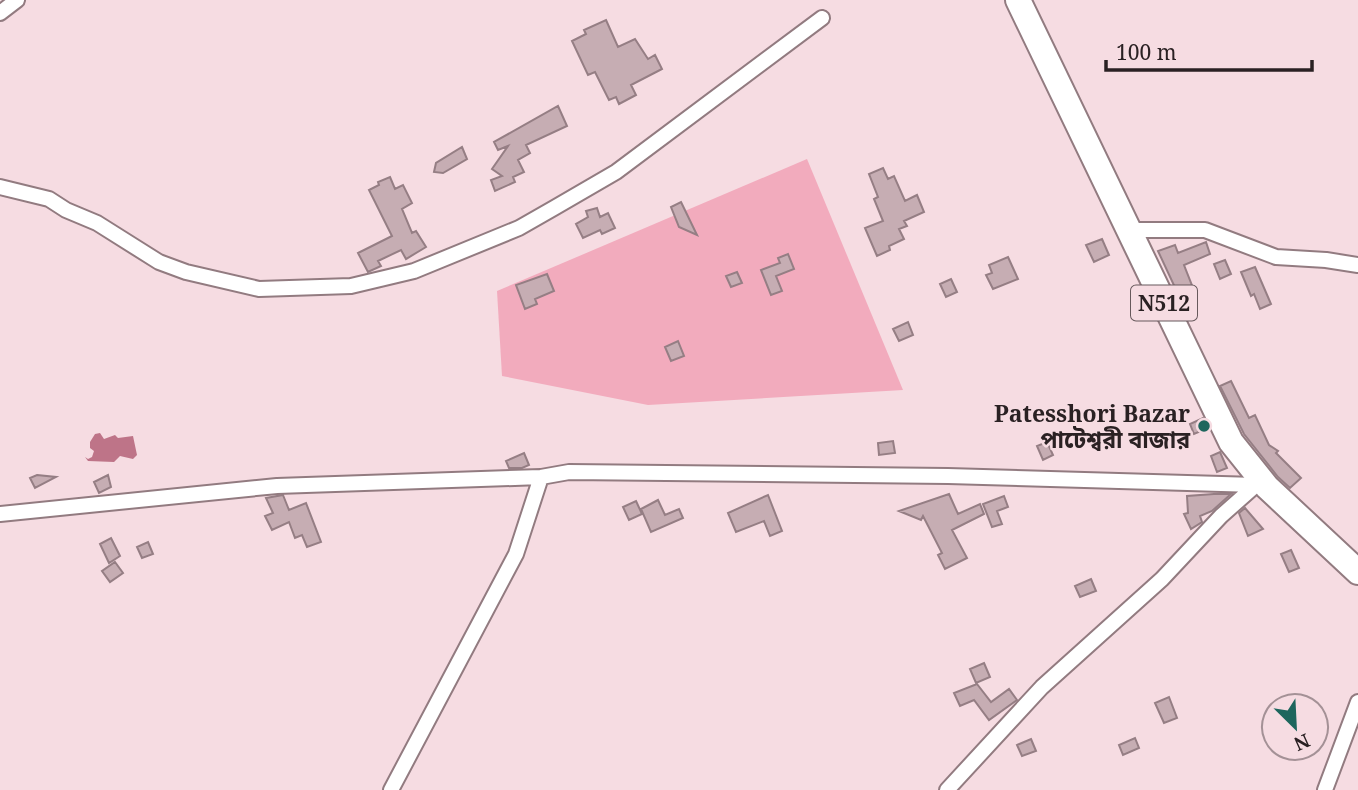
<svg xmlns="http://www.w3.org/2000/svg" width="1358" height="790" font-family="'Noto Serif','Noto Sans Bengali',serif">
<style>
.green{fill:#f2abbd}
.water{fill:#be7488}
.building{fill:#c6adb3;stroke:#957e84;stroke-width:2}
.lines{fill:none;stroke-linecap:round;stroke-linejoin:round}
.minor-casing{stroke:#927b80;stroke-width:18}
.trunk-casing{stroke:#927b80;stroke-width:28}
.minor{stroke:#fff;stroke-width:14}
.trunk{stroke:#fff;stroke-width:24}
.poi-dot{fill:#1d665d;stroke:#f6dce2;stroke-width:2.5}
.labels{text-anchor:middle;dominant-baseline:central;stroke-width:5;stroke-linejoin:round;paint-order:stroke}
.shield{fill:#f6dce2;stroke:#67595c;stroke-width:2}
.shield-label{font-size:21px;font-weight:bold;fill:#2a2123}
.poi-label{font-size:23px;font-weight:bold;fill:#2a2123;stroke:#f6dce2;text-anchor:end}
</style>
<rect width="100%" height="100%" fill="#f6dce2"/>
<path class="green" d="M 807,159 L 903,390 L 648,405 L 502,376 L 497,291 Z"/>
<path class="water" d="M 100,433 L 104,439 L 115,435 L 118,438 L 133,436 L 137,455 L 133,459 L 120,456 L 114,462 L 88,461 L 85,457 L 88,459 L 92,457 L 94,451 L 90,448 L 90,442 L 95,434 Z"/>
<path class="building" d="M 606,20 L 618,47 L 635,39 L 648,59 L 655,55 L 662,69 L 631,85 L 636,95 L 619,104 L 616,97 L 609,100 L 595,72 L 588,75 L 572,41 L 586,34 L 584,30 Z
M 558,106 L 567,126 L 526,145 L 530,153 L 518,160 L 524,172 L 513,177 L 515,182 L 495,191 L 491,180 L 502,176 L 492,169 L 508,146 L 498,150 L 494,142 Z
M 462,147 L 467,159 L 443,173 L 434,172 L 436,163 Z
M 883,168 L 888,179 L 894,176 L 905,201 L 917,195 L 924,212 L 904,221 L 907,226 L 899,229 L 904,239 L 889,246 L 890,250 L 877,256 L 865,228 L 883,221 L 874,199 L 878,197 L 869,174 Z
M 390,177 L 395,189 L 403,185 L 412,203 L 402,209 L 412,233 L 416,231 L 426,247 L 406,259 L 401,250 L 378,261 L 381,266 L 368,272 L 358,253 L 392,236 L 369,190 L 379,185 L 378,182 Z
M 681,202 L 697,235 L 679,227 L 671,207 Z
M 597,208 L 600,217 L 608,213 L 615,228 L 602,234 L 600,230 L 583,238 L 576,224 L 588,217 L 586,211 Z
M 1102,239 L 1109,255 L 1094,262 L 1086,245 Z
M 1206,242 L 1210,254 L 1184,265 L 1193,288 L 1178,294 L 1158,251 L 1175,245 L 1178,253 Z
M 788,254 L 794,269 L 776,276 L 782,291 L 771,295 L 761,270 L 780,263 L 778,258 Z
M 1008,257 L 1018,279 L 993,289 L 986,275 L 992,273 L 989,265 Z
M 1225,260 L 1231,274 L 1220,279 L 1214,264 Z
M 1255,267 L 1271,304 L 1260,309 L 1254,294 L 1251,296 L 1241,272 Z
M 737,272 L 742,283 L 731,287 L 726,276 Z
M 547,274 L 554,291 L 535,299 L 537,304 L 525,309 L 516,285 Z
M 951,279 L 957,292 L 946,297 L 940,284 Z
M 908,322 L 913,335 L 899,341 L 893,329 Z
M 678,341 L 684,356 L 671,361 L 665,347 Z
M 1231,381 L 1249,418 L 1255,415 L 1269,445 L 1278,451 L 1276,453 L 1301,478 L 1290,488 L 1278,477 L 1244,434 L 1220,386 Z
M 1203,418 L 1208,428 L 1194,434 L 1190,424 Z
M 893,441 L 895,453 L 879,455 L 878,443 Z
M 1047,442 L 1053,455 L 1043,460 L 1037,446 Z
M 1220,452 L 1227,468 L 1217,472 L 1211,456 Z
M 524,453 L 529,465 L 522,468 L 509,468 L 506,461 Z
M 37,475 L 56,477 L 35,488 L 30,478 Z
M 108,475 L 111,487 L 99,493 L 94,482 Z
M 949,494 L 958,514 L 980,504 L 984,514 L 952,530 L 967,558 L 945,569 L 938,555 L 942,553 L 923,516 L 921,520 L 899,511 Z
M 1214,494 L 1231,494 L 1212,511 L 1200,516 L 1202,522 L 1191,529 L 1184,514 L 1188,513 L 1187,496 Z
M 283,495 L 289,510 L 306,503 L 321,542 L 307,547 L 302,535 L 295,538 L 289,522 L 272,530 L 265,516 L 273,513 L 266,498 Z
M 768,495 L 782,531 L 770,536 L 764,521 L 736,532 L 728,513 Z
M 1004,496 L 1008,507 L 997,511 L 1002,524 L 992,527 L 983,504 Z
M 658,500 L 665,515 L 679,509 L 683,518 L 651,532 L 641,509 Z
M 636,501 L 642,514 L 629,520 L 623,507 Z
M 1245,508 L 1263,529 L 1248,536 L 1239,513 Z
M 111,538 L 120,556 L 109,563 L 100,544 Z
M 148,542 L 153,554 L 142,558 L 137,547 Z
M 1291,550 L 1299,568 L 1289,572 L 1281,554 Z
M 115,562 L 123,573 L 110,582 L 102,571 Z
M 1091,579 L 1096,591 L 1080,597 L 1075,586 Z
M 984,663 L 990,677 L 976,683 L 970,669 Z
M 977,684 L 991,702 L 1009,689 L 1017,700 L 989,720 L 974,700 L 960,706 L 954,693 Z
M 1169,697 L 1177,718 L 1164,723 L 1155,703 Z
M 1135,738 L 1139,748 L 1123,755 L 1119,745 Z
M 1031,739 L 1036,751 L 1022,756 L 1017,745 Z"/>
<g class="lines">
<defs>
<path id="minor" d="M 0,13 L 17,0
M 0,187 L 49,199 L 66,210 L 97,223 L 159,262 L 186,272 L 259,289 L 351,286 L 414,271 L 519,228 L 554,208 L 616,172 L 822,18
M 1129,230 L 1205,230 L 1276,257 L 1326,260 L 1358,265
M 0,514 L 277,486 L 541,477 L 569,472 L 948,476 L 1256,485 L 1265,487
M 391,790 L 516,554 L 541,477
M 947,790 L 1042,687 L 1162,579 L 1221,516 L 1256,485
M 1325,790 L 1358,702"/>
<path id="trunk" d="M 1018,0 L 1231,442 L 1267,487 L 1358,572"/>
</defs>
<use href="#minor" class="minor-casing"/>
<use href="#trunk" class="trunk-casing"/>
<use href="#minor" class="minor"/>
<use href="#trunk" class="trunk"/>
</g>
<circle class="poi-dot" cx="1204" cy="426" r="7"/>
<g class="labels">
<rect class="shield" x="1131" y="285.5" width="66" height="35" rx="5"/>
<g class="shield-label">
<text x="1164" y="303">N512</text>
</g>
<g class="poi-label">
<text x="1190" y="413">Patesshori Bazar<tspan x="1190" dy="26">পাটেশ্বরী বাজার</tspan></text>
</g>
</g>
<g transform="translate(1295 727) rotate(156)"><circle r="33" fill="#f6dce2" stroke="#a49196" stroke-width="2"/>
<path d="M0-5L12 26L0 18L-12 26Z" fill="#1d665d"/>
<text y="-10" font-size="19" font-weight="bold" text-anchor="middle" fill="#2a2123">N</text>
</g>
<path d="M1106 60v10h206v-10" fill="none" stroke="#2a2123" stroke-width="3.5"/>
<text x="1116" y="60" font-size="21" fill="#2a2123" stroke="#f6dce2" stroke-width="5" paint-order="stroke">100 m</text>
</svg>
